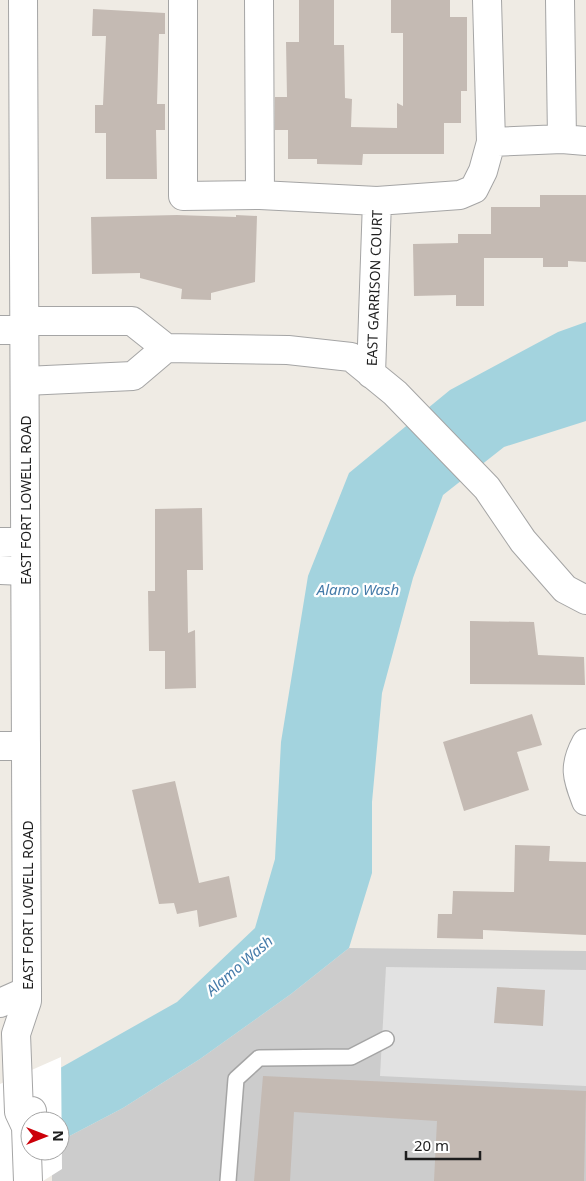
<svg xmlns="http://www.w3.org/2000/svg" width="586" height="1181" font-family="'Noto Sans',sans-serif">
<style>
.religious{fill:#ccc}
.parking{fill:#e2e2e2}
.water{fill:#a3d3de}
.pier{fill:#fff;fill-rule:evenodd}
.building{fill:#c4bab3}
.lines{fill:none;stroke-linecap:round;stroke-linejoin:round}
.service-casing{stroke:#a5a5a5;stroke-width:18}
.minor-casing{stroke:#a5a5a5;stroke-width:30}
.tertiary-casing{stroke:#a5a5a5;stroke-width:30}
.service{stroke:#fff;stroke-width:15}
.minor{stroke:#fff;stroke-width:28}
.tertiary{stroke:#fff;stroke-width:28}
.labels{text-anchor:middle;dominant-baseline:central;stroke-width:4.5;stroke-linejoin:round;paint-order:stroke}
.street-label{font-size:14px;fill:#1e1e1e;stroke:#fff}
.water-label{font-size:15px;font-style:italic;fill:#457ba9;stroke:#fff}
</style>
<rect width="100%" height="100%" fill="#efebe4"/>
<path class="religious" d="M 349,948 L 586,951 L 586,1181 L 52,1181 L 52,1151 L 60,1151 L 60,1141 L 123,1108 L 200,1059 L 291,994 Z"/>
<path class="parking" d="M 386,967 L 586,970 L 586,1086 L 380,1076 Z"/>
<path class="water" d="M 586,322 L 586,421 L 504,447 L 443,495 L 413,578 L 382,693 L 372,802 L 372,873 L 349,948 L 291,994 L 200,1059 L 123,1108 L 60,1141 L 60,1121 L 0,1102 L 177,1002 L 255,928 L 275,859 L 281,742 L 308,576 L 349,473 L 450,390 L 558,332 Z"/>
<path class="pier" d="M 61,1057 L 62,1169 L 43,1181 L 0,1181 L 0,1084 ZM 30,1121 L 60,1121 L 60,1151 L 30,1151 Z"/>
<path class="building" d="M 299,0 L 334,0 L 334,45 L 344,45 L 345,98 L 352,99 L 351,127 L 397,128 L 397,103 L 403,106 L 403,33 L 391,33 L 391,0 L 450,0 L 450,17 L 467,17 L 467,91 L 461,91 L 461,123 L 444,123 L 444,154 L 363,154 L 362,165 L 317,164 L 317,159 L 288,159 L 288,130 L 275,130 L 275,97 L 287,97 L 286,42 L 299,42 Z
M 93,9 L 165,13 L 165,34 L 159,34 L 157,104 L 165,104 L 165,130 L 156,130 L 157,179 L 106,179 L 106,133 L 95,133 L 95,105 L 103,105 L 106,36 L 92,36 Z
M 540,195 L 586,195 L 586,262 L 568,261 L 568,267 L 543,267 L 543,258 L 484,258 L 484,306 L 456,306 L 456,295 L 414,296 L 413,244 L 458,243 L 458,234 L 491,234 L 491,207 L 540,207 Z
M 177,215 L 236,217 L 236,215 L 257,216 L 255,282 L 211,293 L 211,300 L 181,299 L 182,289 L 140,278 L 140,273 L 92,274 L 91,217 Z
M 202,508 L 203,570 L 187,570 L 188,633 L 195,630 L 196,688 L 165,689 L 165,651 L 149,651 L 148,591 L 155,591 L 155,509 Z
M 470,621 L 534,622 L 538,655 L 584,657 L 585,685 L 470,684 Z
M 532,714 L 542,745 L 517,752 L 529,790 L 464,811 L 443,742 Z
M 175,781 L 199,883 L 229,876 L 237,917 L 199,927 L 197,910 L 177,914 L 174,903 L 159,904 L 132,790 Z
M 515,845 L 550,846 L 549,861 L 586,862 L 586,935 L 483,930 L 483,939 L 437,938 L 438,914 L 452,914 L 453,891 L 514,892 Z
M 497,987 L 545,990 L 543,1026 L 494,1023 Z
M 263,1076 L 586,1091 L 584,1181 L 434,1181 L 437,1121 L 294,1112 L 290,1181 L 254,1181 Z"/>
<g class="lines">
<defs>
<path id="service" d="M 228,1181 L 236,1079 L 259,1058 L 351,1057 L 386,1039"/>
<path id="minor" d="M 183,0 L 183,196 L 260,195 L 377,201 L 460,195 L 474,189 L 483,171 L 491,142 L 487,0
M 259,0 L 260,195
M 560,0 L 562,139
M 491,142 L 562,139 L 586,141
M 24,321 L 132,321 L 166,348 L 288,350 L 351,357 L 395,393 L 487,488 L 523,541 L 565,589 L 586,600
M 0,330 L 24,330
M 371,374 L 377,201
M 25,381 L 133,376 L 166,348
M 0,542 L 25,542
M 0,570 L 25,571
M 586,743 C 573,767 577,777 586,801
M 0,746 L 26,746
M 0,1003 L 27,991"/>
<path id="tertiary" d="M 23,0 L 27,1001 L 16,1034 L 19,1112 L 26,1127
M 28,1181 L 26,1127 L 32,1111"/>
</defs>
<use href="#service" class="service-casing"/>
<use href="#minor" class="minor-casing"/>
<use href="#tertiary" class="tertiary-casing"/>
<use href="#service" class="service"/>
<use href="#minor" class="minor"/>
<use href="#tertiary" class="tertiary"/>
</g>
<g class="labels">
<g class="street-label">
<text transform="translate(374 288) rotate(-88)">EAST GARRISON COURT</text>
<text transform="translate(25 500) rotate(-90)">EAST FORT LOWELL ROAD</text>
<text transform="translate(27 905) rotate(-90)">EAST FORT LOWELL ROAD</text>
</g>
<g class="water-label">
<text x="358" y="589">Alamo Wash</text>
<text transform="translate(239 965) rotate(-41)">Alamo Wash</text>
</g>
</g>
<g transform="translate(45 1136) rotate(90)"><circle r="24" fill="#ffffff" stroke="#a5a5a5"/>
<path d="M0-4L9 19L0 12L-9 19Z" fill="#cc0009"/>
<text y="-8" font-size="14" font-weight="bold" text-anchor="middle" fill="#1e1e1e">N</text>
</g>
<path d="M406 1151v8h74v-8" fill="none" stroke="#1e1e1e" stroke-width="2.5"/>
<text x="414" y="1151" font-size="15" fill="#1e1e1e" stroke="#ffffff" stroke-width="4" paint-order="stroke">20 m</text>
</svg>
